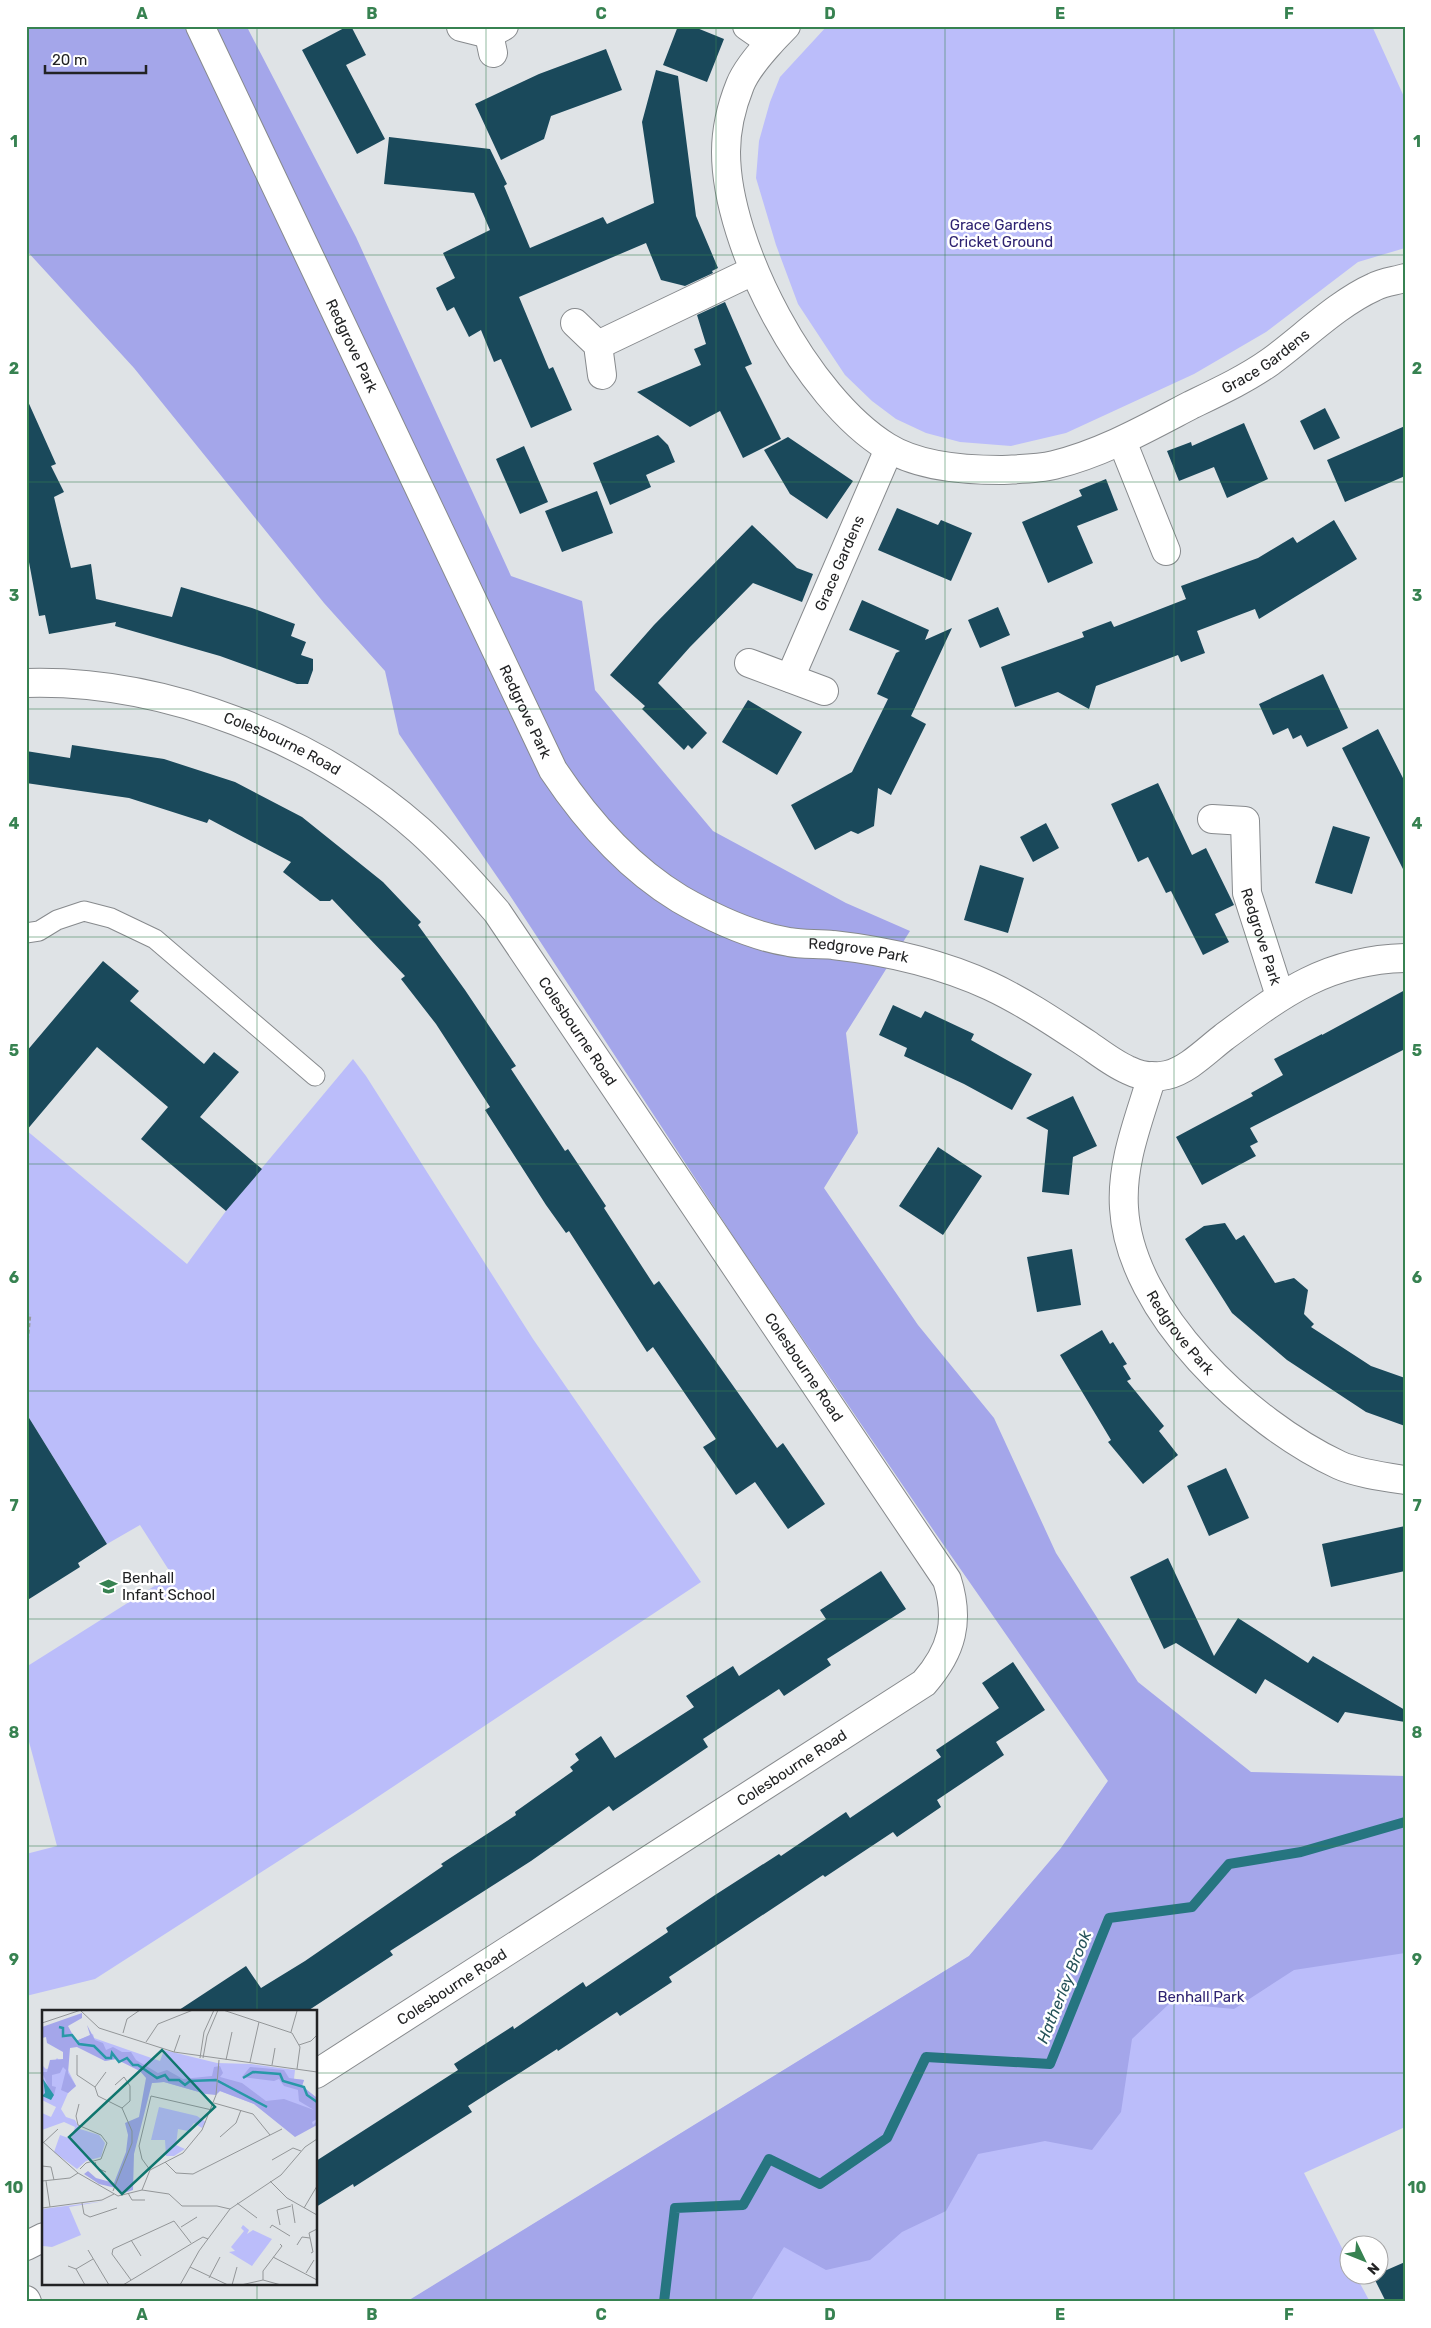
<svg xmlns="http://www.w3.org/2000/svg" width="1431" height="2328" font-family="Rubik,sans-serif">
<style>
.green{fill:#bbbdfa}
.forest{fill:#a4a6ea}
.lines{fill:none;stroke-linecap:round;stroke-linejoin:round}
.stream{stroke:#267580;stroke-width:10}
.building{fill:#1a495b}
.service-casing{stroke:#878a8d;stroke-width:21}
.minor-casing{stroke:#878a8d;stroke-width:30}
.path{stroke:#989b9d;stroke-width:3;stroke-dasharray:4 2.5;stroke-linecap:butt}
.service{stroke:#fff;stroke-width:19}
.minor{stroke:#fff;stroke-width:28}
.grid{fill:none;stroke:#378251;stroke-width:1;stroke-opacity:0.55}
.labels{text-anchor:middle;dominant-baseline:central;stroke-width:5;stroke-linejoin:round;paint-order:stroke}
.park-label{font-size:15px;fill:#2f2472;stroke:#fff}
.street-label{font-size:15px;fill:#222324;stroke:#fff}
.poi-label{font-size:15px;fill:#222324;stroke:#fff;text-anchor:start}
.water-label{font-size:16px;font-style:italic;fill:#26535a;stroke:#fff}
.inset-river{fill:none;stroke:#2898a7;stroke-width:2.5}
.inset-road{fill:none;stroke:#939698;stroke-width:1}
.view{fill:#0f766e;fill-opacity:0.15;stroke:#0f766e;stroke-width:2.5}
.inset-edge{fill:none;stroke:#222324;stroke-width:2.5}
.neatline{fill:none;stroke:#378251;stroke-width:2}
.grid-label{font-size:16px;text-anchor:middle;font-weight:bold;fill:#378251}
</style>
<rect width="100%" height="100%" fill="#dfe3e6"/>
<path class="green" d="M 827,26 L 1372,26 L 1405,99 L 1405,248 L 1358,262 L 1266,332 L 1194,374 L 1066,433 L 1011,446 L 960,442 L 926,433 L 896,419 L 872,401 L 845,375 L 825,345 L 798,304 L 776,245 L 756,178 L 759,141 L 770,102 L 780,77 Z
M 353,1059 L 366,1076 L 533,1339 L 701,1582 L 355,1812 L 95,1979 L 26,1996 L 26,1854 L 57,1846 L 28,1738 L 26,1667 L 172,1575 L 140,1525 L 107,1544 L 26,1413 L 26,1130 L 187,1264 L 226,1211 Z
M 1405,1776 L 1405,2127 L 1304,2173 L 1348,2260 L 1348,2276 L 1356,2276 L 1370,2302 L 407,2302 L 969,1956 L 1061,1848 L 1108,1781 Z"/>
<path class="forest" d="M 26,26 L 250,26 L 248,29 L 356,237 L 511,576 L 582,601 L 595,690 L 713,831 L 846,903 L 910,931 L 846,1033 L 858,1133 L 824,1188 L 918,1325 L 994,1418 L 1056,1553 L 1138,1682 L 1251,1772 L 1405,1776 L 1405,1953 L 1294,1970 L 1234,2009 L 1170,2003 L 1132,2039 L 1121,2112 L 1092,2150 L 1045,2141 L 978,2154 L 946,2211 L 902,2232 L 870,2260 L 826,2270 L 784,2247 L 750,2302 L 406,2302 L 969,1956 L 1061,1848 L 1108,1781 L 936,1534 L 735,1239 L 509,894 L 399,734 L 385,671 L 324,603 L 134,368 L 26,250 Z"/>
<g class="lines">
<path class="stream" d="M 664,2302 L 675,2208 L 743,2205 L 769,2159 L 820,2184 L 887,2138 L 926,2057 L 1050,2064 L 1109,1918 L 1192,1907 L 1229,1864 L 1301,1852 L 1405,1822"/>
</g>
<path class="building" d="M 348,26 L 351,26 L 366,55 L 346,65 L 385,139 L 357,154 L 302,50 Z
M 678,26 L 692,26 L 724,39 L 707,82 L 663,65 Z
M 606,49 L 622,90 L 551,116 L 544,139 L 501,160 L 475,104 L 539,74 Z
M 656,70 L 678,76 L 696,216 L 718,268 L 712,271 L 713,273 L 685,286 L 661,280 L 646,243 L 519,297 L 549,369 L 553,367 L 572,410 L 531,428 L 501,359 L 494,362 L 481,330 L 469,337 L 454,307 L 447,311 L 436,288 L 455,278 L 443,253 L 490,230 L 474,193 L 384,184 L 389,137 L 490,149 L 507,184 L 504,186 L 530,248 L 603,217 L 607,224 L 654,203 L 642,122 Z
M 725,302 L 752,364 L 745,367 L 781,439 L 743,458 L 720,411 L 690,427 L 637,392 L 701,365 L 694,349 L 706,344 L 697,315 Z
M 26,397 L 56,464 L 51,466 L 64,492 L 54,497 L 71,568 L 91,564 L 96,599 L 172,617 L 181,587 L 252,608 L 295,624 L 291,636 L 306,642 L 301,655 L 313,659 L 313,670 L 308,684 L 297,684 L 220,656 L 115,626 L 116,622 L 49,634 L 45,615 L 39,616 L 26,546 Z
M 1325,408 L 1340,438 L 1314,450 L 1300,421 Z
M 1244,423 L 1268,479 L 1227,498 L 1214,467 L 1179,481 L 1167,451 L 1191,442 L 1192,446 Z
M 1405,426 L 1405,476 L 1345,502 L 1327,460 Z
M 658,435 L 668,445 L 675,462 L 646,475 L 651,487 L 610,505 L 593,463 Z
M 788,437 L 853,481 L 827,519 L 790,494 L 764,450 Z
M 524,446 L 548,502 L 520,514 L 496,459 Z
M 1106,479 L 1118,510 L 1077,526 L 1093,563 L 1048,583 L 1022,522 L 1082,496 L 1079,490 Z
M 597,491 L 613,533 L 562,552 L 545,511 Z
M 897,508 L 938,525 L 941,520 L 972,533 L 951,581 L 878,550 Z
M 1334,520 L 1357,559 L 1259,619 L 1255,609 L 1197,631 L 1205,653 L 1181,662 L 1178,655 L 1096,686 L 1089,709 L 1058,692 L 1015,707 L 1001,667 L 1084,637 L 1082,632 L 1111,621 L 1114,627 L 1186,599 L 1181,586 L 1258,558 L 1293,537 L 1297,543 Z
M 752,525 L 797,568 L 813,574 L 802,602 L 753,583 L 690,647 L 658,683 L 707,733 L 692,749 L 688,745 L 684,750 L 642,709 L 645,706 L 610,675 L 654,625 Z
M 862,600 L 929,630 L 925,640 L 952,628 L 911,716 L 926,724 L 891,795 L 878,788 L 874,826 L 858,834 L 851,831 L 815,850 L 791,805 L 852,772 L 888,699 L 877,694 L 896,653 L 900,651 L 849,630 Z
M 998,607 L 1010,635 L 980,648 L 968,620 Z
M 1323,674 L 1348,728 L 1307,747 L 1301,735 L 1293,739 L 1288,728 L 1273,735 L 1259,704 Z
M 748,700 L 802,732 L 777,775 L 722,742 Z
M 1378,729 L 1405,782 L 1405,873 L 1342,748 Z
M 72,745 L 164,759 L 235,782 L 302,817 L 383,882 L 421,922 L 418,925 L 465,990 L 516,1066 L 511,1069 L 565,1151 L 568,1149 L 606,1206 L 604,1208 L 654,1285 L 659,1281 L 777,1448 L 783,1443 L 825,1504 L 788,1529 L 755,1482 L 736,1495 L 703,1447 L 716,1439 L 653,1347 L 647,1352 L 569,1231 L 566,1233 L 546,1205 L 485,1110 L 490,1107 L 436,1024 L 401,979 L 405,976 L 332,899 L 330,901 L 320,901 L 283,872 L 291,862 L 209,819 L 207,823 L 129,798 L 26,783 L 26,751 L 70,758 Z
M 1158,783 L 1192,855 L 1206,848 L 1234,905 L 1215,914 L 1229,942 L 1203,955 L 1171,891 L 1166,893 L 1148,857 L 1138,862 L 1111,804 Z
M 1046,823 L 1059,848 L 1033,862 L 1020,837 Z
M 1333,826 L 1370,837 L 1352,894 L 1315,883 Z
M 980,865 L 1024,878 L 1008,933 L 964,920 Z
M 103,961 L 139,991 L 130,1001 L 204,1064 L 214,1052 L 239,1072 L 200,1117 L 262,1169 L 226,1211 L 141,1139 L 168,1107 L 97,1047 L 26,1131 L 26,1052 Z
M 1405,990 L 1405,1049 L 1250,1128 L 1258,1142 L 1250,1146 L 1256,1156 L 1202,1185 L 1176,1137 L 1253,1096 L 1251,1093 L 1283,1075 L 1274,1059 L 1322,1034 L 1322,1035 Z
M 893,1005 L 921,1018 L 925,1011 L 974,1034 L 971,1040 L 1032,1074 L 1012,1110 L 964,1084 L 904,1056 L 907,1048 L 879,1035 Z
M 1073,1096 L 1097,1146 L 1073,1157 L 1069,1195 L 1042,1192 L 1048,1130 L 1026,1118 Z
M 938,1147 L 982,1176 L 943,1235 L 899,1206 Z
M 1225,1223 L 1236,1240 L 1244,1235 L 1275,1283 L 1294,1278 L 1308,1290 L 1304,1314 L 1314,1324 L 1311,1327 L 1371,1366 L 1405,1378 L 1405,1426 L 1366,1412 L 1287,1360 L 1232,1313 L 1185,1239 L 1204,1226 Z
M 1072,1249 L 1081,1305 L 1037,1312 L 1027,1257 Z
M 1102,1330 L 1110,1344 L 1113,1342 L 1127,1364 L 1123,1366 L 1131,1379 L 1127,1381 L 1164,1426 L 1159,1431 L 1178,1455 L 1143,1484 L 1108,1442 L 1111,1440 L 1060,1355 Z
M 26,1413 L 107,1544 L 78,1563 L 80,1567 L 26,1601 Z
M 1226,1468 L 1249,1518 L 1209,1536 L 1187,1486 Z
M 1405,1526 L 1405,1571 L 1331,1587 L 1322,1544 Z
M 1168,1558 L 1214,1656 L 1238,1618 L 1308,1663 L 1313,1656 L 1405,1710 L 1405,1722 L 1345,1712 L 1338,1723 L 1265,1679 L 1256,1694 L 1176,1643 L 1164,1649 L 1130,1577 Z
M 881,1571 L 906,1609 L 827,1659 L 831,1665 L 784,1696 L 779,1689 L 703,1739 L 708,1747 L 613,1811 L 609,1806 L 531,1861 L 390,1951 L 393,1955 L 306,2012 L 176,2012 L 246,1966 L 261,1988 L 305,1961 L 443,1866 L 441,1864 L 516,1815 L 515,1812 L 573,1771 L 570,1767 L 579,1760 L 575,1754 L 601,1736 L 615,1758 L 694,1707 L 686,1696 L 733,1666 L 739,1676 L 826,1619 L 820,1610 Z
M 1013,1662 L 1045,1710 L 996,1742 L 1004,1755 L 937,1800 L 941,1807 L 897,1837 L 893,1832 L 825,1877 L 823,1875 L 669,1977 L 672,1982 L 620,2016 L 617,2012 L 558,2051 L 557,2049 L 468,2106 L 472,2112 L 354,2187 L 353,2184 L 316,2207 L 316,2161 L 458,2070 L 454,2064 L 513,2026 L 514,2029 L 583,1982 L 586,1987 L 668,1932 L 666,1928 L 715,1895 L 779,1854 L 781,1856 L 846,1812 L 850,1818 L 941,1757 L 936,1750 L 999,1708 L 982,1683 Z
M 1405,2262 L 1405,2302 L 1386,2302 L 1373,2276 Z"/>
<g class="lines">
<defs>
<path id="service" d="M 26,933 L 39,931 L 57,920 L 84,911 L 111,918 L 155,939 L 315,1076"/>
<g id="minor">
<path id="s1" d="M 200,26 L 553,770 C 587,821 627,867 680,899 C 713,918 751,936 789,942 C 803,945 819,943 833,945 C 887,951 940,963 990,986 C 1024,1002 1055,1023 1087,1044 C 1100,1053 1114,1064 1128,1070 C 1140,1076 1154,1078 1167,1075 C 1188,1070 1207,1050 1224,1037 C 1283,993 1327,960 1405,958"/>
<path d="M 747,26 L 770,42"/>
<path id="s2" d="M 786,26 C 772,40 747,67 740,85 C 732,105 726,130 726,152 C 726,246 807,398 887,447 C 919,467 965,470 1001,470 C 1018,469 1038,469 1054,465 C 1103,453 1147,428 1191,405 C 1218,392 1246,379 1270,362 C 1303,338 1338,303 1374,287 C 1383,282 1395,281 1405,278"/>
<path d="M 461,27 L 489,34"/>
<path d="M 493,53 L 489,34 L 504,26"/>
<path d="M 575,323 L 598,345 L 602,375"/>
<path d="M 598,345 L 753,271"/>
<path d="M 1122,441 L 1166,551"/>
<path d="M 749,663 L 824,691"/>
<path id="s3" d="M 790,678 L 889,449"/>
<path id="s4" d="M 26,683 C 164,679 316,739 419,830 C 447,855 472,883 497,912 L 947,1580 C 960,1621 952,1651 924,1683 L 316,2074"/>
<path id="s5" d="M 1212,819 L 1245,821 L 1247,893 L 1280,996"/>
<path id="s6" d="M 1152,1076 C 1139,1120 1121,1162 1124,1208 C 1130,1313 1249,1423 1339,1465 C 1356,1473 1385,1477 1405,1480"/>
<path d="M 26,2246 L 44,2237"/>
<path d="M 26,2300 L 27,2302"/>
</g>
</defs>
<use href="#service" class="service-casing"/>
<use href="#minor" class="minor-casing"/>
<path class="path" d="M 26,1353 L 30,1314"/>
<use href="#service" class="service"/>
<use href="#minor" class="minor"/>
</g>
<path class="grid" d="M 257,26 L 257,2012M 486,26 L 486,2302M 716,26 L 716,2302M 945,26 L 945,2302M 1174,26 L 1174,2302M 26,255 L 1405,255M 26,482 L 1405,482M 26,709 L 1405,709M 26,937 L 1405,937M 26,1164 L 1405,1164M 26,1391 L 1405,1391M 26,1619 L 1405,1619M 26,1846 L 1405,1846M 26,2073 L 44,2073M 316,2073 L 1405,2073M 257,2284 L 257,2302"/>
<defs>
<symbol id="school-bare" viewBox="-9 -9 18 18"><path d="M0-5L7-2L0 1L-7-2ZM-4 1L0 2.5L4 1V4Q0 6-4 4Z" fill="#378251" stroke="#fff" stroke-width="2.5" paint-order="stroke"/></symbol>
</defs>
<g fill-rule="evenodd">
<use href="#school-bare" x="96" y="1574" width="25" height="25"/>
</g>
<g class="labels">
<g class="park-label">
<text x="1001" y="225">Grace Gardens<tspan x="1001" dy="17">Cricket Ground</tspan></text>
<text x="1201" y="1997">Benhall Park</text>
</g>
<g class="street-label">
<text stroke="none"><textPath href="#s1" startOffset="354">Redgrove Park</textPath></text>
<text stroke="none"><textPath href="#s2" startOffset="898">Grace Gardens</textPath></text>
<text stroke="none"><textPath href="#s3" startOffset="125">Grace Gardens</textPath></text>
<text stroke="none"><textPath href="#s1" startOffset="759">Redgrove Park</textPath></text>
<text stroke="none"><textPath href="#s4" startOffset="266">Colesbourne Road</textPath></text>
<text stroke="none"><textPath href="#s5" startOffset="151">Redgrove Park</textPath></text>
<text stroke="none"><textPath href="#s1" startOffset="1194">Redgrove Park</textPath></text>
<text stroke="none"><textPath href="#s4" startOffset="686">Colesbourne Road</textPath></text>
<text stroke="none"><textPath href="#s6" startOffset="275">Redgrove Park</textPath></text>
<text stroke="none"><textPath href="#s4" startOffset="1091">Colesbourne Road</textPath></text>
<text transform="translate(792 1768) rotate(-33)">Colesbourne Road</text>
<text transform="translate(452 1987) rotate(-33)">Colesbourne Road</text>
</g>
<g class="poi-label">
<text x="122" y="1578">Benhall<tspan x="122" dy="17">Infant School</tspan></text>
</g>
<g class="water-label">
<text transform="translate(1064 1987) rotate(-68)">Hatherley Brook</text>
</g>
</g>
<g transform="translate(42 2010)">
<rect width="275" height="275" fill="#dfe3e6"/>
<path d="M 51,24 L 52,28 L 118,51 L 122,40 L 175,53 L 209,54 L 253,60 L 252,69 L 262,70 L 260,76 L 275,88 L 275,114 L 252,125 L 212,94 L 178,81 L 164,84 L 122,72 L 110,73 L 98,61 L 74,49 L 63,51 L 34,31 ZM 15,48 L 25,58 L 34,76 L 26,83 L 19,99 L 24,107 L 33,110 L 38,119 L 57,125 L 63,133 L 59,147 L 44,151 L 35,159 L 12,142 L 18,125 L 29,129 L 33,117 L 22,112 L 0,120 L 0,103 L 9,107 L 14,97 L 0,90 L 0,55 L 4,59 L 8,58 ZM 117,97 L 155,106 L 164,112 L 160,118 L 152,113 L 146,121 L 136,119 L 134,135 L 143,139 L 132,146 L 124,146 L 123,130 L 109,130 ZM 63,191 L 27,197 L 39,225 L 10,237 L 1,236 L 0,199 ZM 201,215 L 207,220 L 205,224 L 211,220 L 230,229 L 210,256 L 187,242 L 193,241 L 189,237 L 202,221 L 199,218 Z" fill="#bbbdfa"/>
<path d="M 40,3 L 40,8 L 26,16 L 34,31 L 48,25 L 45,15 L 53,30 L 61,33 L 64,40 L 71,37 L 80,42 L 89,42 L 94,50 L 116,63 L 125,60 L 141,69 L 170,66 L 172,57 L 178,56 L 181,63 L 178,67 L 200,73 L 224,91 L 242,89 L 272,100 L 257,91 L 256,80 L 242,76 L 237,69 L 232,71 L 200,67 L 208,57 L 242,60 L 247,68 L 262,70 L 260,76 L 275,88 L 275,109 L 270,112 L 271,115 L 275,111 L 275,115 L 253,127 L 212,94 L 178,81 L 174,85 L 164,84 L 122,72 L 110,73 L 92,144 L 91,180 L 79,184 L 74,178 L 57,174 L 42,164 L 46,161 L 54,168 L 72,173 L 84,142 L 86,125 L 83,113 L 97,107 L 104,68 L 98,61 L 74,49 L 63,51 L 35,37 L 28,38 L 26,63 L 34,76 L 26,83 L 19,80 L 24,60 L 21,57 L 18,63 L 10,65 L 10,76 L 14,77 L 12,85 L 9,83 L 0,62 L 5,62 L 8,50 L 21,49 L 21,42 L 5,33 L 4,27 L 0,28 L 0,17 Z" fill="#a4a6ea"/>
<path d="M 1,69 L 12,85 L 9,90 L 0,86 L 3,83 Z" fill="#2898a7"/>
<path class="inset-river" d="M 17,17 L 21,18 L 21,26 L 30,25 L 37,34 L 52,36 L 64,48 L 69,48 L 70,43 L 77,52 L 85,48 L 91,55 L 96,55 L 115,68 L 123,65 L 127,70 L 137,70 L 143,75 L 148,71 L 174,70 L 225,97M 201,68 L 211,62 L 238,64 L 241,71 L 262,77 L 265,85 L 275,92"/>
<path class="inset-road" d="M 181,0 L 250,23 L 258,37 L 255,59M 39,1 L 57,18 L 132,42 L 275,62M 0,13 L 39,0M 249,22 L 255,1M 81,23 L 85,9 L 98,0M 104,32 L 116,14 L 151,0M 257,35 L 269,31 L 275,25M 132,42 L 138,25M 35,45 L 35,65 L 53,77 L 56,86 L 80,98 L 90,121 L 90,133 L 71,181M 158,48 L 162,22 L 172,0M 161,48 L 165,26 L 176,0M 184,50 L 190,22M 208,52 L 217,12M 230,55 L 233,38M 73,75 L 82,67 L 88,76 L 88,91 L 80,98M 53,77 L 64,62M 172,93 L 211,104 L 228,125M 37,94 L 34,106 L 36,115 L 59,125 L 65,133 L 59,149 L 44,153 L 38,159M 178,127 L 194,113 L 199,100M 0,131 L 36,163 L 76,186 L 100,180 L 127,184 L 140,196 L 175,196 L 188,199M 1,133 L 16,119M 230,150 L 251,138 L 259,141M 53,152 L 55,158 L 64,162M 123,152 L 134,163 L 151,164 L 240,119M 0,156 L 9,157 L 12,170M 108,160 L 100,149 L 97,136 L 109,86 L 170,100M 0,171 L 28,168 L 36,163M 4,171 L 8,197M 228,171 L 245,188 L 275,205M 100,180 L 108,160 L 141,143 L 160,120 L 174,85 L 177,50M 86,183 L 90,190 L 103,190M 40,193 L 42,204 L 48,207 L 75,198M 195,193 L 215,208M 250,194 L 253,213M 0,198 L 60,190 L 72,184M 262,198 L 275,176M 238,215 L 235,200 L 249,196M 139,217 L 155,207M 228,218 L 230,215 L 248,226M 89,230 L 99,246M 255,235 L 260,227 L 268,228M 46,240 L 67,275M 269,243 L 271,242 L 267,223 L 275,219M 231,247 L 275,270M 26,256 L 34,259 L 51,249M 148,257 L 186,275M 34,259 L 43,275M 264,263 L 272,250M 167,268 L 178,247M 89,270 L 70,244 L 71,239 L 132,211 L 149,233M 221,270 L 221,261 L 240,236 L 238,234M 81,275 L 154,231 L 161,227 L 166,229M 138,275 L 157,241 L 188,199 L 239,165 L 263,137 L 275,129M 190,275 L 195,257M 199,275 L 221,270 L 239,275"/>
<path class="view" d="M 120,40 L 173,97 L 80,184 L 27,127 Z"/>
<rect width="275" height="275" class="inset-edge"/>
</g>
<rect width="1431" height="2328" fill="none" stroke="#ffffff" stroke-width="55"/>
<g transform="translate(1364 2260) rotate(133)"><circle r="24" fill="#ffffff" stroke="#a7a7a7"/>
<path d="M0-4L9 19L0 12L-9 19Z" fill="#378251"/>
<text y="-8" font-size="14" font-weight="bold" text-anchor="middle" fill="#222324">N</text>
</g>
<path d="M45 65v8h101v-8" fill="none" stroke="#222324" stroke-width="2.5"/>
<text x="52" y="65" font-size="15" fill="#222324" stroke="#ffffff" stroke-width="4" paint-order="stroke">20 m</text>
<rect x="28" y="28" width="1376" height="2272" class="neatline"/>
<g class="grid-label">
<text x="142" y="19">A</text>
<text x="372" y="19">B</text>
<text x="601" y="19">C</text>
<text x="830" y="19">D</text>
<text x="1060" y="19">E</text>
<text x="1289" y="19">F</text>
<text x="14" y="147">1</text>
<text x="1417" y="147">1</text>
<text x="14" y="374">2</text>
<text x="1417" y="374">2</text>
<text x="14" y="601">3</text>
<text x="1417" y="601">3</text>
<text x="14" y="829">4</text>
<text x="1417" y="829">4</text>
<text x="14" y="1056">5</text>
<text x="1417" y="1056">5</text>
<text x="14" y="1283">6</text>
<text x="1417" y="1283">6</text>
<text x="14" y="1511">7</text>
<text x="1417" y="1511">7</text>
<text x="14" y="1738">8</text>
<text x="1417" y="1738">8</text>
<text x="14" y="1965">9</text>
<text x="1417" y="1965">9</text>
<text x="14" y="2193">10</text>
<text x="1417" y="2193">10</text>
<text x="142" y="2320">A</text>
<text x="372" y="2320">B</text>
<text x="601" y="2320">C</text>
<text x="830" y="2320">D</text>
<text x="1060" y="2320">E</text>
<text x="1289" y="2320">F</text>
</g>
</svg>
